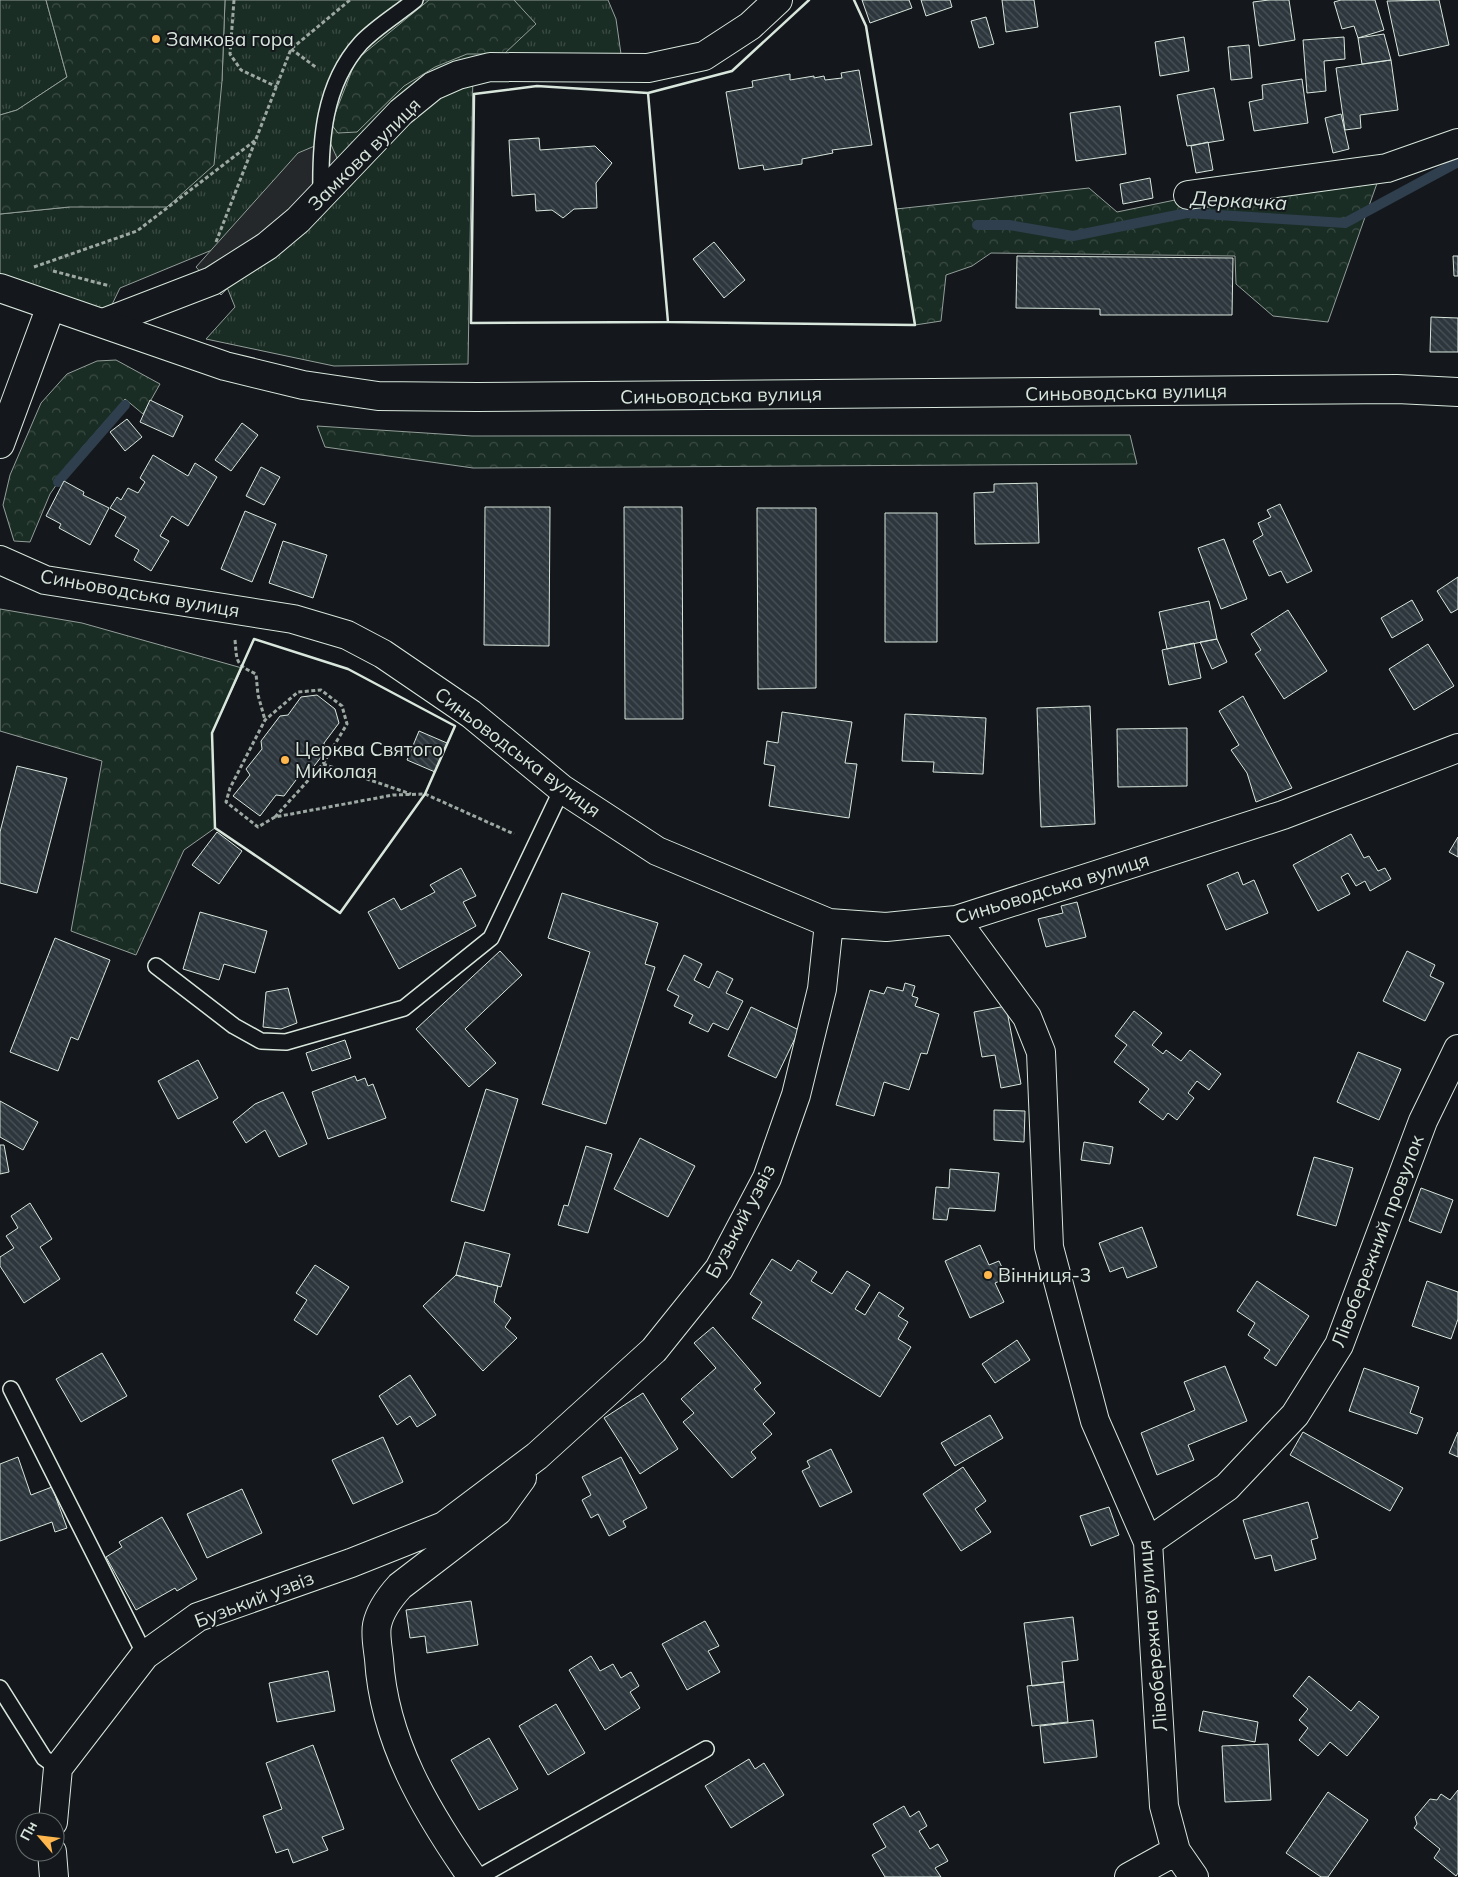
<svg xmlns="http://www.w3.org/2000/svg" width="1458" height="1877" font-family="Mulish,sans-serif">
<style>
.grass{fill:url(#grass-tufts);stroke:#939e99}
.forest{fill:url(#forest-crowns);stroke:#939e99}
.parking{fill:#24282b;stroke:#939e99}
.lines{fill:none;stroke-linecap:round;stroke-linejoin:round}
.stream{stroke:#2f3f4d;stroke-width:10}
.building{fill:url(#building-back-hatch);stroke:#d8e6dc}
.service-casing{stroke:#d8e6dc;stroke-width:18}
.minor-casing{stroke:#d8e6dc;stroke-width:30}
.tertiary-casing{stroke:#d8e6dc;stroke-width:30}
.secondary-casing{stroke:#d8e6dc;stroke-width:30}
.path{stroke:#9da8a2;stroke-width:3;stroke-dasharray:4 2.5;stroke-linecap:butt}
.service{stroke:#14181c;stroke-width:15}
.minor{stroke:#14181c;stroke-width:28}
.tertiary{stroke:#14181c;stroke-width:28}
.secondary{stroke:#14181c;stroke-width:28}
.wall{stroke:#d8e6dc;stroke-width:2.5}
.poi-dot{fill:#ffb74d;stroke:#14181c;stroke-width:2}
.labels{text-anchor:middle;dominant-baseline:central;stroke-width:4;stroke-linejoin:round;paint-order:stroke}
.poi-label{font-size:19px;fill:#d8e6dc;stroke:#14181c;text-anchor:start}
.street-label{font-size:19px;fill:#d8e6dc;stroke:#14181c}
.water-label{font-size:20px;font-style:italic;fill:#d8e6dc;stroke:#14181c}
</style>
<defs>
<pattern id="grass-tufts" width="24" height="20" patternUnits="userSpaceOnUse" patternTransform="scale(1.25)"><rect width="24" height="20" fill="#1a2d24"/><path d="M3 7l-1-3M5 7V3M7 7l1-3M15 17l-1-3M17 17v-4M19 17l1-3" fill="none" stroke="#3b4b43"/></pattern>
<pattern id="forest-crowns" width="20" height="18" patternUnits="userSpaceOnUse" patternTransform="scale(1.25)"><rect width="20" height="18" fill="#1a2d24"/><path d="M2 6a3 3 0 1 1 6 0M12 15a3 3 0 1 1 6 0" fill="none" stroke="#3b4b43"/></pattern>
<pattern id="building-back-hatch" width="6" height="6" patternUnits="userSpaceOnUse" patternTransform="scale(1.25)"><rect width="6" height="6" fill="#2c363c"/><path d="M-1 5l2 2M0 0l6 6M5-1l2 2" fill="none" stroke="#4a5358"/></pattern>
</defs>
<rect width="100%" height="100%" fill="#14181c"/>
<path class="grass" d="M 0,0 L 46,0 L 67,77 L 17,110 L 0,115 Z
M 225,0 L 608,0 L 616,19 L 623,68 L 473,71 L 468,364 L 334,366 L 206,339 L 235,307 L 212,250 L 120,288 L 103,323 L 0,288 L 0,214 L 69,207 L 222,81 Z"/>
<path class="forest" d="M 46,0 L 225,0 L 222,81 L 214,165 L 167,207 L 69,207 L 0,214 L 0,115 L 17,110 L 67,77 Z
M 429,0 L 514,0 L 536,24 L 504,54 L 467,54 L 435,67 L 404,86 L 357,132 L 338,133 L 331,124 L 356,60 Z
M 1381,172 L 1328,322 L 1273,316 L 1236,284 L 1235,256 L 991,253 L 972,266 L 946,275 L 941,321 L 915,325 L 896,209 L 1089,188 L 1117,212 L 1175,200 Z
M 116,360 L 160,384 L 143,414 L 125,399 L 81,449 L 50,494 L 30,542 L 14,541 L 3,505 L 10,475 L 41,403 L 67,374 L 97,361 Z
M 317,426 L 472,436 L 1130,435 L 1137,464 L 473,468 L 325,447 Z
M 0,609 L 82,623 L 242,668 L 212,733 L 215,828 L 184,850 L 136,955 L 71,931 L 102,761 L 0,731 Z"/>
<path class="parking" d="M 329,140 L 341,167 L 221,295 L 196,267 L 298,153 Z"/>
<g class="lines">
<path class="stream" d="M 977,225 L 1009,225 L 1073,236 L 1187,213 L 1345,223 L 1458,162
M 58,482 L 125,405"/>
</g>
<path class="building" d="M 862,0 L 909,0 L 912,8 L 870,23 Z
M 921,0 L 950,0 L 952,7 L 926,16 Z
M 1002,0 L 1034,0 L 1038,27 L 1006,32 Z
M 1269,0 L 1289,0 L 1295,40 L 1259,46 L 1253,2 Z
M 1341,0 L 1375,0 L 1384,30 L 1358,38 L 1354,26 L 1342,29 L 1334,2 Z
M 1439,0 L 1449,45 L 1399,56 L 1387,1 Z
M 986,17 L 994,44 L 979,48 L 971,21 Z
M 1384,34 L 1391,60 L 1362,64 L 1358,38 Z
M 1184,37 L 1189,71 L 1160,76 L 1155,42 Z
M 1344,37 L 1345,59 L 1324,61 L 1326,91 L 1307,93 L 1303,40 Z
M 1249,45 L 1252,78 L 1231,80 L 1228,47 Z
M 1391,60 L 1398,110 L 1360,115 L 1361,128 L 1345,130 L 1336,68 Z
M 859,70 L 872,145 L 832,150 L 833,153 L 802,159 L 802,164 L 764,170 L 763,165 L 739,169 L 726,92 L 753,87 L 752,81 L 790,74 L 790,80 L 814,76 L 814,78 L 824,76 L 825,80 L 842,78 L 841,73 Z
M 1302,79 L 1308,123 L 1254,131 L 1249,102 L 1263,99 L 1262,85 Z
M 1214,88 L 1224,140 L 1187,146 L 1177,95 Z
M 1120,106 L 1126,154 L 1076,161 L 1070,113 Z
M 1341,114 L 1349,149 L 1333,153 L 1325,118 Z
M 539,138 L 540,150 L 595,146 L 612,163 L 596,183 L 597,208 L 574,209 L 563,218 L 552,210 L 536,211 L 535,194 L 512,196 L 509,140 Z
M 1208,142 L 1213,170 L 1196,173 L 1191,146 Z
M 1150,178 L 1153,198 L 1123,204 L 1120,184 Z
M 714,242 L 745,280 L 724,298 L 693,259 Z
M 1017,256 L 1233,258 L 1232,315 L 1100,315 L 1100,309 L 1016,308 Z
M 1453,256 L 1458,256 L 1458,276 L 1454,276 Z
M 1431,317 L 1458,318 L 1458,352 L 1430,352 Z
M 150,400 L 183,416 L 173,437 L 140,422 Z
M 127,419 L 142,437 L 125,451 L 110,432 Z
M 242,423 L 258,435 L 231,471 L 215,460 Z
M 153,455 L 188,476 L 195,463 L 217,477 L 188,526 L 172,516 L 160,536 L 169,541 L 151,571 L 134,560 L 139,550 L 115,536 L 126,517 L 110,508 L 117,497 L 121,500 L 128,488 L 138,493 L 145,482 L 140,478 Z
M 261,467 L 280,477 L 264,505 L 246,496 Z
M 64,481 L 84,492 L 83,495 L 109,508 L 90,545 L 59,528 L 61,524 L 46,516 Z
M 1037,483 L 1039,543 L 975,544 L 974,493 L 994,492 L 994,484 Z
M 1280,504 L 1312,571 L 1287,583 L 1281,571 L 1269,576 L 1253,541 L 1263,535 L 1258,523 L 1271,517 L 1267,510 Z
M 485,507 L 550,507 L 549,646 L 484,645 Z
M 624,507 L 682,507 L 683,719 L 625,719 Z
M 757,508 L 816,508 L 816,688 L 758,689 Z
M 245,511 L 276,524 L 252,582 L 221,569 Z
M 885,513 L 937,513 L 937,642 L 885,642 Z
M 1224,539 L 1247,599 L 1221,609 L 1198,548 Z
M 283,541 L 327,555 L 313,598 L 269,583 Z
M 1458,577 L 1458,609 L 1451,613 L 1437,591 Z
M 1412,600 L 1423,620 L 1392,638 L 1381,618 Z
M 1209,601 L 1217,639 L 1167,649 L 1159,612 Z
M 1288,610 L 1327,671 L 1284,699 L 1255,654 L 1261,650 L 1251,634 Z
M 1217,639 L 1227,662 L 1212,669 L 1200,642 Z
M 1194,643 L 1201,678 L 1169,685 L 1162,650 Z
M 1428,644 L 1454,686 L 1414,710 L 1389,669 Z
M 317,695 L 335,709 L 339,723 L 324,743 L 325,752 L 308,774 L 299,776 L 284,796 L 276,795 L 260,816 L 233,796 L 250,775 L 246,769 L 262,749 L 261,741 L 280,716 L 288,715 L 301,697 Z
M 1243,696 L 1292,788 L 1256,802 L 1247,773 L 1231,750 L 1239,745 L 1219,711 Z
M 1090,706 L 1095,824 L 1041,827 L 1037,708 Z
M 782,712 L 852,722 L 845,763 L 857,764 L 849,818 L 769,806 L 775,766 L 764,764 L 767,741 L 778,743 Z
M 905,714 L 986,718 L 983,774 L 933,772 L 934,762 L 902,761 Z
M 1187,728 L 1187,786 L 1118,787 L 1117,729 Z
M 419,731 L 447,743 L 435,772 L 407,760 Z
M 17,766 L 67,778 L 37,893 L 0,883 L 0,832 Z
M 217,832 L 242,851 L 219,884 L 192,865 Z
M 1351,834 L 1364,858 L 1369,856 L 1378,871 L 1385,868 L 1391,879 L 1370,891 L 1365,881 L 1356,886 L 1348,873 L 1341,877 L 1350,894 L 1318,911 L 1293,865 Z
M 1458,837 L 1458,857 L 1449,852 Z
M 461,868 L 476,896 L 463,902 L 476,926 L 399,969 L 368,912 L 394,898 L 401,910 L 435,892 L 430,885 Z
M 1238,872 L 1243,885 L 1254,880 L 1268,913 L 1226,930 L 1207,885 Z
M 562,893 L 658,923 L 645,964 L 655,967 L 606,1124 L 542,1104 L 590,952 L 548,938 Z
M 1077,902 L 1086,937 L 1046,947 L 1038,919 L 1063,913 L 1061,906 Z
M 200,912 L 267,931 L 255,973 L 224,964 L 219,980 L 183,969 Z
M 55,938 L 110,960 L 78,1040 L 71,1037 L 58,1071 L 10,1052 Z
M 500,951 L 522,975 L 465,1029 L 496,1063 L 469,1087 L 416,1029 Z
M 1407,951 L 1435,965 L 1430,976 L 1444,983 L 1425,1021 L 1383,1001 Z
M 684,955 L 702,964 L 694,980 L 709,988 L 717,971 L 733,979 L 726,993 L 743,1001 L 728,1030 L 713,1023 L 708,1032 L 689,1023 L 693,1015 L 674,1006 L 679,996 L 667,990 Z
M 905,983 L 915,986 L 912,996 L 918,998 L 915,1006 L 939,1014 L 927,1054 L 921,1053 L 909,1090 L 884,1082 L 874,1116 L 836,1105 L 870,990 L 884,994 L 887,987 L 903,991 Z
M 288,988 L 297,1023 L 281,1029 L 263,1027 L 266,992 Z
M 1006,1006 L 1021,1084 L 1001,1088 L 995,1055 L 982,1057 L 974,1012 Z
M 751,1007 L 799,1030 L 776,1078 L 728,1056 Z
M 1134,1011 L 1162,1033 L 1152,1045 L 1163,1054 L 1166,1050 L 1181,1061 L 1190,1050 L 1221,1074 L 1209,1090 L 1197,1081 L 1188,1093 L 1194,1098 L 1177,1120 L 1168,1113 L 1163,1120 L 1139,1102 L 1149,1089 L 1114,1062 L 1127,1045 L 1115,1036 Z
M 345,1040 L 351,1058 L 312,1071 L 306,1053 Z
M 1358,1052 L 1401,1069 L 1379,1120 L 1337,1102 Z
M 198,1060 L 218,1098 L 178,1119 L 158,1081 Z
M 355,1076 L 357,1081 L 365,1078 L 368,1086 L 373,1084 L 386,1118 L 328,1139 L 312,1092 Z
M 486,1089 L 518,1099 L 484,1211 L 451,1201 Z
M 283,1092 L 307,1144 L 279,1157 L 265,1130 L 246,1143 L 233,1122 L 255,1104 Z
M 0,1101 L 38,1122 L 23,1150 L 0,1137 Z
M 994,1110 L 1025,1111 L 1024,1142 L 994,1140 Z
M 640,1138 L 695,1166 L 668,1217 L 614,1189 Z
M 1084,1142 L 1113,1147 L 1110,1164 L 1081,1160 Z
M 0,1145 L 4,1145 L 9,1172 L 0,1174 Z
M 586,1146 L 612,1154 L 588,1233 L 558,1225 L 564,1205 L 568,1206 Z
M 1314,1157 L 1353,1168 L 1336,1226 L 1297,1215 Z
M 950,1169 L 999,1173 L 995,1211 L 949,1208 L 947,1220 L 933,1219 L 936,1187 L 949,1188 Z
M 1421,1188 L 1453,1200 L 1441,1233 L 1409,1221 Z
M 30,1203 L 52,1239 L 40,1247 L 60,1279 L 24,1303 L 0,1266 L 0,1257 L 14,1248 L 6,1236 L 18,1228 L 11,1216 Z
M 1142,1227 L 1157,1267 L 1127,1278 L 1123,1267 L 1110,1272 L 1099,1243 Z
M 465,1242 L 510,1254 L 501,1287 L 456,1275 Z
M 980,1245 L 989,1265 L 999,1261 L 1007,1278 L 995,1283 L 1004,1302 L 970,1318 L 945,1261 Z
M 772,1259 L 791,1271 L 798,1260 L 817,1272 L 811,1281 L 832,1294 L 847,1271 L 870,1285 L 855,1309 L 865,1315 L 879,1292 L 904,1308 L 898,1316 L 908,1322 L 898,1339 L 911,1347 L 880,1397 L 752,1318 L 762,1302 L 750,1294 Z
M 315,1265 L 349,1287 L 317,1335 L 294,1320 L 307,1300 L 296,1293 Z
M 456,1275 L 498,1286 L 494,1302 L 511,1318 L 505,1327 L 517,1338 L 483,1371 L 423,1306 Z
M 1257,1281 L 1309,1316 L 1276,1366 L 1264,1358 L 1270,1350 L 1248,1335 L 1255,1323 L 1237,1311 Z
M 1427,1281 L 1458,1292 L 1458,1319 L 1451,1339 L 1412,1326 Z
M 713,1327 L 761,1383 L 754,1389 L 775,1413 L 763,1424 L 772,1434 L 751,1452 L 756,1458 L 732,1478 L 683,1422 L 694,1413 L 681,1399 L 716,1368 L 694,1343 Z
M 1017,1340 L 1030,1360 L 995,1383 L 982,1364 Z
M 102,1353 L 127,1396 L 81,1422 L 56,1379 Z
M 1225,1366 L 1247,1421 L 1188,1445 L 1194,1460 L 1157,1475 L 1141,1433 L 1195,1410 L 1184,1382 Z
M 1364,1368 L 1419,1387 L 1410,1413 L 1423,1418 L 1417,1434 L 1349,1411 Z
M 410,1375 L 436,1415 L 417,1427 L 410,1416 L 397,1425 L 379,1396 Z
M 643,1393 L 678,1449 L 640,1474 L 604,1418 Z
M 990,1415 L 1003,1438 L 955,1466 L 941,1443 Z
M 1303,1432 L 1403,1488 L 1390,1511 L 1290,1455 Z
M 1458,1432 L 1458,1457 L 1449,1453 Z
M 383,1437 L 403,1482 L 353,1504 L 332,1460 Z
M 831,1449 L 852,1492 L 820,1507 L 802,1471 L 810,1467 L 807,1461 Z
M 18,1457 L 31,1495 L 52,1487 L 67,1528 L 55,1532 L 52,1522 L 0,1541 L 0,1464 Z
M 621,1457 L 647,1508 L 623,1521 L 626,1527 L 609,1536 L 598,1514 L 591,1518 L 582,1500 L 591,1495 L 582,1477 Z
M 963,1467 L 986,1501 L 975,1509 L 991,1532 L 961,1551 L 923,1494 Z
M 242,1489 L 262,1533 L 207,1558 L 187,1514 Z
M 1308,1502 L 1318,1538 L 1311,1540 L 1316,1559 L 1275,1571 L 1271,1555 L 1255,1559 L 1243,1520 Z
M 1109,1507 L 1119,1535 L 1091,1546 L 1080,1516 Z
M 162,1517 L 197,1579 L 177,1591 L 175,1588 L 136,1610 L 106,1557 L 122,1547 L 119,1542 Z
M 471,1601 L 478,1645 L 427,1653 L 425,1636 L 410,1638 L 406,1610 Z
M 1073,1617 L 1078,1660 L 1062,1662 L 1064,1682 L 1032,1686 L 1024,1623 Z
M 705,1621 L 719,1646 L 708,1651 L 720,1672 L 687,1690 L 662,1644 Z
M 591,1656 L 600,1671 L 613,1664 L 621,1678 L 631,1672 L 639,1686 L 630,1692 L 640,1708 L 605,1730 L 569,1670 Z
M 328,1671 L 335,1711 L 277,1722 L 269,1683 Z
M 1309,1676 L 1351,1711 L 1359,1701 L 1379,1717 L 1347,1756 L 1330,1742 L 1318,1756 L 1299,1740 L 1308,1728 L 1299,1720 L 1308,1709 L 1293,1696 Z
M 1064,1682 L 1068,1722 L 1032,1726 L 1027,1686 Z
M 556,1704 L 585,1753 L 548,1775 L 519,1726 Z
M 1203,1711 L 1258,1722 L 1255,1742 L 1199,1731 Z
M 1093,1720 L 1097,1757 L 1044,1763 L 1040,1726 Z
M 489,1738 L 518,1789 L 479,1810 L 451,1760 Z
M 1268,1744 L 1271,1800 L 1225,1802 L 1222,1746 Z
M 313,1745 L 344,1829 L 322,1837 L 328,1850 L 293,1863 L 288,1849 L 276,1853 L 263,1816 L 282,1809 L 266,1763 Z
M 749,1759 L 755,1769 L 764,1763 L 784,1795 L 731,1828 L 705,1786 Z
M 1458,1790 L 1458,1873 L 1456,1876 L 1434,1858 L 1440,1849 L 1414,1828 L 1417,1824 L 1415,1817 L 1430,1799 L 1437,1800 L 1441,1794 L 1450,1800 Z
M 1328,1792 L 1368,1820 L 1328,1877 L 1321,1877 L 1286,1853 Z
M 904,1806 L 910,1817 L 919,1811 L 927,1826 L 919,1831 L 930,1849 L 938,1844 L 948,1861 L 935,1868 L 941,1877 L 885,1877 L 872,1855 L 886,1847 L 873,1824 Z"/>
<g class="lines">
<defs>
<path id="service" d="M 321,195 C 320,142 323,85 361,43 C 376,27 398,14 415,0
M 156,966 L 234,1026 L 261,1041 L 286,1042 L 404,1008 L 491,938 L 562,789
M 11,1389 L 145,1655
M 0,1688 L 44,1758 L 58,1768
M 479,1877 L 706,1749"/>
<path id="minor" d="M 1188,195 L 1387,168 L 1458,143
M 103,323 L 212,281 L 267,246 L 298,220 L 401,112 L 433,86 L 458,75 L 490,67 L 648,68 L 704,56 L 750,26 L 778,0
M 0,560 L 45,580 L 293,619 L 347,635 L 383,654 L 471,714 L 562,789 L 657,851 L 829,923 L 886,927 L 956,920 L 1283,815 L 1458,748
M 956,920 L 1027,1017 L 1041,1052 L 1049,1247 L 1095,1421 L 1148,1542 L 1164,1806 L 1176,1851 L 1194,1877
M 1148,1542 L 1227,1487 L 1295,1415 L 1339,1345 L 1423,1121 L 1458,1049
M 53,1822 L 58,1768 L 145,1655 L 198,1617 L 351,1563 L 444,1526 L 537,1456 L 654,1350 L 719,1269 L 767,1178 L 796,1095 L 822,989 L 829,923
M 52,1852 L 54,1877
M 472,1877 C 426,1811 384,1741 379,1659 C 378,1649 375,1635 377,1625 C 380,1610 390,1597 400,1586 L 498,1511 L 522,1478
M 1129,1877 L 1176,1851"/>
<path id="tertiary" d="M 0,444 L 51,306"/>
<path id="secondary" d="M 0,288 L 225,366 L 303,385 L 378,396 L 477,397 L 1397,389 L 1458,392"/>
</defs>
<use href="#service" class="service-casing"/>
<use href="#minor" class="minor-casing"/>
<use href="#tertiary" class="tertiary-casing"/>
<use href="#secondary" class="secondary-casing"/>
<path class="path" d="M 234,0 L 230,54 L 241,70 L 277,87
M 291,49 L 317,68
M 216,242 L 291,49 L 350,0
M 34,267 L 137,231 L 257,139
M 53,271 L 110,286
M 235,640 C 237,662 235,664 256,674 L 258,695 L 265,720
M 323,764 L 411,794
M 275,817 L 323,764 L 347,724 L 342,706 L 321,690 L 298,692 L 265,720 L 230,788 L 226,802 L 258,827 L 275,817 L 393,795 L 425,794 L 514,834"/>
<use href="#service" class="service"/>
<use href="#minor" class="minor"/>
<use href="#tertiary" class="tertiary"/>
<use href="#secondary" class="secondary"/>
<path class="wall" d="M 809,0 L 732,71 L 648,93 L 537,86 L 474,94 L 471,323 L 668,322 L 915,325 L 866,26 L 854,0
M 648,93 L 668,322
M 254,639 L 348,669 L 455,726 L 425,794 L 340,913 L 215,828 L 212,733 Z"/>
</g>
<g class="poi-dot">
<circle cx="156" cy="39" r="5"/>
<circle cx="285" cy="760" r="5"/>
<circle cx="988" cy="1275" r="5"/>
</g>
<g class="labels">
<g class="poi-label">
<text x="166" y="39">Замкова гора</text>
<text x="295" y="749">Церква Святого<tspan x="295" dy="22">Миколая</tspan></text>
<text x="998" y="1275">Вінниця-3</text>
</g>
<g class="street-label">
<text transform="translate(364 154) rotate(-45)">Замкова вулиця</text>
<text transform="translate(1126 392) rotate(-1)">Синьоводська вулиця</text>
<text transform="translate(721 395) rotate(-1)">Синьоводська вулиця</text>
<text transform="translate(140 593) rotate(10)">Синьоводська вулиця</text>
<text transform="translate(518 752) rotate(37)">Синьоводська вулиця</text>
<text transform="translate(1052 888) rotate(-17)">Синьоводська вулиця</text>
<text transform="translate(740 1221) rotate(-62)">Бузький узвіз</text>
<text transform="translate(1377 1241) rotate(-69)">Лівобережний провулок</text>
<text transform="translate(254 1599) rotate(-21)">Бузький узвіз</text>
<text transform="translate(1152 1636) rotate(-95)">Лівобережна вулиця</text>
</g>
<g class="water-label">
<text transform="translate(1239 200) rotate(3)">Деркачка</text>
</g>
</g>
<g transform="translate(40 1837) rotate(298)"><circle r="24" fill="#14181c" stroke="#626a69"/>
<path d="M0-4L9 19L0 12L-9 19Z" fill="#ffb74d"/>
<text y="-8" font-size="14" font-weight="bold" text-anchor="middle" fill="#d8e6dc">Пн</text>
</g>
</svg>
